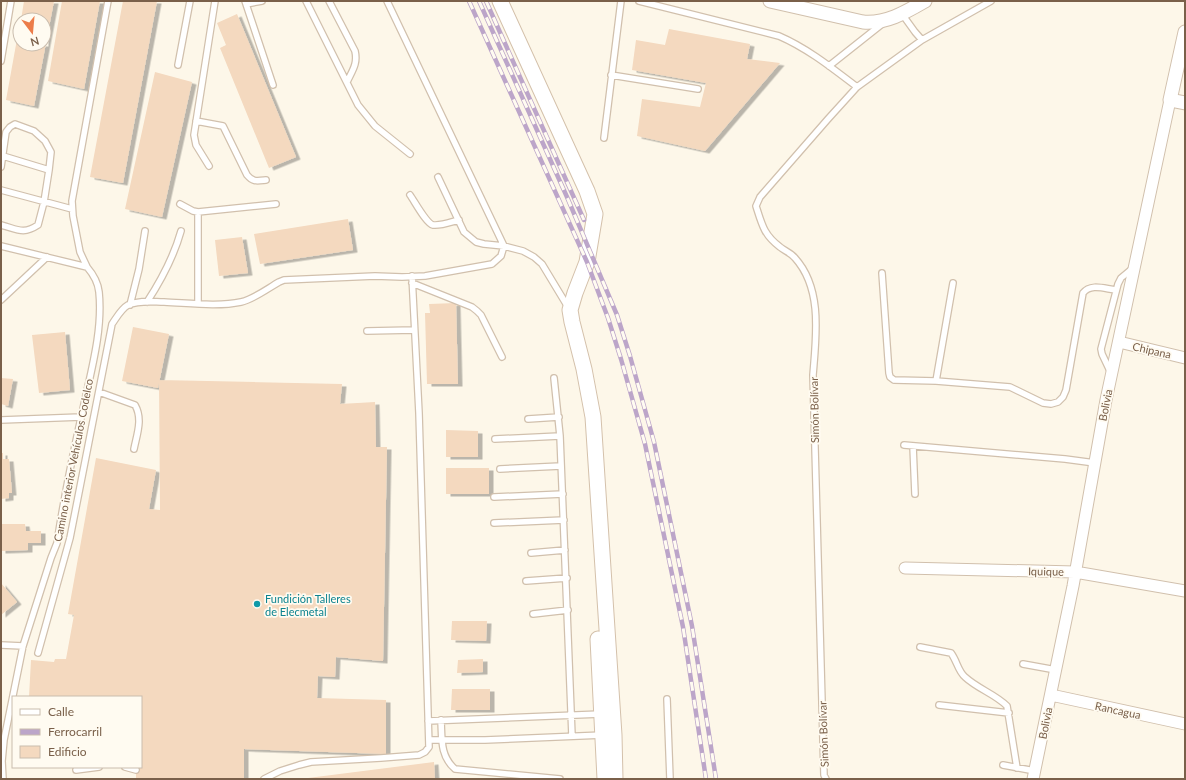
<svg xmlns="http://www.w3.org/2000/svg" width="1186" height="780" font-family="Lato,sans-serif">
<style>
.building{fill:#f4d9bf;filter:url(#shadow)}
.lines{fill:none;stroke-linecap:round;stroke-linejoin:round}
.service-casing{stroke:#d1c0ad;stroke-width:8}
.minor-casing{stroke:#d1c0ad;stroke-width:13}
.tertiary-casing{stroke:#d1c0ad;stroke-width:15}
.secondary-casing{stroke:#d4c1ab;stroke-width:17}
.service{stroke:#fff;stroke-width:5.5}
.minor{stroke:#fff;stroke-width:11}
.tertiary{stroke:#fff;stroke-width:13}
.secondary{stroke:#fff;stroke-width:15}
.rail-casing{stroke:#bca5c9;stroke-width:4.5}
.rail{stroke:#fffbf1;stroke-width:3;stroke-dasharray:9;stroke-linecap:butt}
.culture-dot{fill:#0f9aa8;stroke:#fffbf1;stroke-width:1.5}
.labels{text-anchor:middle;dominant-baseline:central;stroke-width:3.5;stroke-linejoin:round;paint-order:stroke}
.street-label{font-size:11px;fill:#7a604a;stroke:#fffbf1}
.culture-label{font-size:11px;fill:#0d838f;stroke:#fffbf1;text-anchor:start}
</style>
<defs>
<filter id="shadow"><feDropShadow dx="4.5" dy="2.5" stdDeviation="0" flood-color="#0004"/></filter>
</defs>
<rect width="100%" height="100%" fill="#fdf7e9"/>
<path class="building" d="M 24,1 L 54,1 L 34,106 L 6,100 L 19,28 L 20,44 L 44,44 L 44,20 L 21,20 Z
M 62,1 L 100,1 L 84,89 L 48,81 Z
M 123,1 L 157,1 L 123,183 L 90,177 Z
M 237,14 L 296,157 L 269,168 L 220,48 L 226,45 L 217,23 Z
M 669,29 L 750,44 L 747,59 L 780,63 L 705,151 L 637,136 L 642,99 L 700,107 L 706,83 L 632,70 L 636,40 L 665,45 Z
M 155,72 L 192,82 L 162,217 L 125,209 Z
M 348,219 L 353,250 L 260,264 L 254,234 Z
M 242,237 L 248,273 L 219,276 L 215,240 Z
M 456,303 L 458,384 L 427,384 L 425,313 L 430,313 L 429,304 Z
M 133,327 L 169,334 L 158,388 L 122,381 Z
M 65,332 L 70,390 L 39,393 L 32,335 Z
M 1,378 L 13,379 L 8,406 L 1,404 Z
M 159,380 L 342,384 L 340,404 L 375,402 L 376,447 L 387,447 L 383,661 L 336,657 L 335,677 L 318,676 L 317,698 L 386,700 L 386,754 L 244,749 L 244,779 L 136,779 L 136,767 L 141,767 L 141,697 L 29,697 L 31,660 L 54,662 L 55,659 L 66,659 L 74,615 L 68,614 L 96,458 L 156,470 L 149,509 L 160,510 Z
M 446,430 L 478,431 L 478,457 L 446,457 Z
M 1,453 L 3,453 L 3,459 L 9,459 L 12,493 L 9,493 L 9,498 L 1,499 Z
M 446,468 L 489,468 L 489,494 L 446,494 Z
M 1,524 L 25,524 L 26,531 L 41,531 L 41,543 L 28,543 L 28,550 L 1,551 Z
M 1,583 L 17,602 L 1,615 Z
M 452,621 L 487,621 L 486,641 L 451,640 Z
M 483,659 L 483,672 L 457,673 L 458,660 Z
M 452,689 L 490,689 L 490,710 L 451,710 Z
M 434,762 L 435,779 L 308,779 L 308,778 Z"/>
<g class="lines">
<defs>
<path id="service" d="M 245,1 L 273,85
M 306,1 L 358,105 L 375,126 L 410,154
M 329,1 L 355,51 C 358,64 352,71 347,82
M 639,1 L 779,36 C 807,48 832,68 857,87
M 246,4 L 262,1
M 902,14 L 915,32 L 922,40
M 1,61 L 11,1
M 178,65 L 190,1
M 829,66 L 882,24
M 611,75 L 698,89
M 196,121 L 223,126 L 247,175 C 253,182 256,181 266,180
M 604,138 L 621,1
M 3,156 L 49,170
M 209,166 L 196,145 L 194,135 L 215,1
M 1,167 L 6,132 L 10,127 L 15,124 L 34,131 L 45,141 L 51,152 L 49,170 L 44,202 L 38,225 C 23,235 17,229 1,225
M 438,177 L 464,232 L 476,242 L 484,244 L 504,246 L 523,251 L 534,257 L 542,264 L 568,307
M 1,190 L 72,209
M 410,195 C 415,202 426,223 433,225 C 441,226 451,222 459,220
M 180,204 L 193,211 L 198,212 L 276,204
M 198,212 L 198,304
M 1,246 L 87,267 C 93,274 98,282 99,292 C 103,330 91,371 83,409 C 73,453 64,498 57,543 L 51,558 L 23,646 L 4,740 L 2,761 L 3,779
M 87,267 L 80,252 L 73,216 L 72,201 L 108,1
M 882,273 L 889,373 L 890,377 L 894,380 L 936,381 L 1010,387 L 1043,403 L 1051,404 L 1058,402 L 1063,397 L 1066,390 L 1083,293 C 1091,283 1105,289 1116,290
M 412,283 L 472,307 L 477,311 L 481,315 L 502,357
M 1,300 L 47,257
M 147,302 C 162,279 174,256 181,231
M 130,305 L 139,269 L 145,231
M 367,331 L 414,330
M 1111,373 L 1102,354 L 1101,349 L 1118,284 L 1121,278 L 1133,268
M 554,378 L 560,436 L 572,736
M 936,381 L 953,283
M 99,392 L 135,405 C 143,419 137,434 134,449
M 528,419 L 559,417
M 1,420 L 81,417
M 495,439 L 560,436
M 904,445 L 1065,459 L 1095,463
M 913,446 L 915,494
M 500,469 L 561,466
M 494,497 L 563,494
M 494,523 L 564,520
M 531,553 L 565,550
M 526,581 L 567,578
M 533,614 L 568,610
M 1,645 L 23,646
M 920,647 L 951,653 C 957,661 958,671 965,677 C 978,689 995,694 1007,706 L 1017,768
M 38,653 L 70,538 L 112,324 C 117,317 121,309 128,305 C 139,300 153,302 164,302 C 188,303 218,307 241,302 C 254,299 267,289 279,282 L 284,280 L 375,276 L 402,277 L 425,276 L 492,264 L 501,256 L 504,246 L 387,1
M 1023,664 L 1056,670
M 667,699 L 670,779
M 939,705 L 1009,713
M 441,720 C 442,739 440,756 455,769 L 560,779
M 428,721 L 601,714
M 429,740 L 485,740 L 603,735
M 1003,765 L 1035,771
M 125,767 L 136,770
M 76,770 L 99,767
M 264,779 L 280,771 L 299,765 L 311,762 L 381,758 L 419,755 L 425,752 L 429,747 L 419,413 L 412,276
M 826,779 L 824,775 L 813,375 C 816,337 823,289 795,258 C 791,253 785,251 780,247 C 764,235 762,225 756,206 L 760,197 L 828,119 L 857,87 L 922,40 L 991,1"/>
<path id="minor" d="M 1119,342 L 1185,358
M 905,568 L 1075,572 L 1185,591
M 1051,695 L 1185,724
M 1033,779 L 1073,586 L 1106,400 L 1170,100"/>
<path id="tertiary" d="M 770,1 L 863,22 C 886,24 906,12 925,1
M 1185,32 L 1170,100 L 1185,103"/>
<path id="secondary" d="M 500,1 L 587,191 L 595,214 L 587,262 L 575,293 L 570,310 L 572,322 L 584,369 L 593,417 L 614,735 L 615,779
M 598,639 L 605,779"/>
</defs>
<use href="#service" class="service-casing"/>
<use href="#minor" class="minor-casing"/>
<use href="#tertiary" class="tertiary-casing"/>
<use href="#secondary" class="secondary-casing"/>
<use href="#service" class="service"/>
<use href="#minor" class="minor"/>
<use href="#tertiary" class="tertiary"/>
<use href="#secondary" class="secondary"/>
<defs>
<path id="rail" d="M 469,1 L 587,262 L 608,318 L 621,359 L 645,444 L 683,627 L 706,779
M 479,1 L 567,197 L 617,315 L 630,356 L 654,442 L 692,626 L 716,779
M 486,1 L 584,220"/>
</defs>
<use href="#rail" class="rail-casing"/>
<use href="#rail" class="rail"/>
</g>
<circle class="culture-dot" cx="257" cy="604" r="4"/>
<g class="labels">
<g class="street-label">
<text transform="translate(1152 350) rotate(13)">Chipana</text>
<text transform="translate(1105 405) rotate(-79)">Bolivia</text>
<text transform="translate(814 410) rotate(-91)">Simón Bolívar</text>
<text transform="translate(73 460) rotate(-79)">Camino interior Vehículos Codelco</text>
<text transform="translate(1046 571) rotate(1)">Iquique</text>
<text transform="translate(1118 710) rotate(12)">Rancagua</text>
<text transform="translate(1045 723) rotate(-79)">Bolivia</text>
<text transform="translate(823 734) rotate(-92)">Simón Bolívar</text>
</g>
<g class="culture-label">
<text x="265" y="598">Fundición Talleres<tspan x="265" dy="13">de Elecmetal</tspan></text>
</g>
</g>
<rect width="1186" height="780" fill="none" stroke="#7a604a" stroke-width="4"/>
<rect x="12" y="696" width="130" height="72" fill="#fffbf1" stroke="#cabdae"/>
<rect x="20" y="709" width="20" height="6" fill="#ffffff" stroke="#cabdae"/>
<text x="48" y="716" font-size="12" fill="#7a604a">Calle</text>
<rect x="20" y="729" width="20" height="6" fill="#bca5c9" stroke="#cabdae"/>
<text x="48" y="736" font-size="12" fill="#7a604a">Ferrocarril</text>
<rect x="20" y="746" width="20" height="12" fill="#f4d9bf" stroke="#cabdae"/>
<text x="48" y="756" font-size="12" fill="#7a604a">Edificio</text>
<g transform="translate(32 32) rotate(164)"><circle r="19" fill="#fffbf1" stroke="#cabdae"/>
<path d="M0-3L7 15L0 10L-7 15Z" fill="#ec7c49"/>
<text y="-6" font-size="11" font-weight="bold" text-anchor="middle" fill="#7a604a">N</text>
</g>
</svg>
